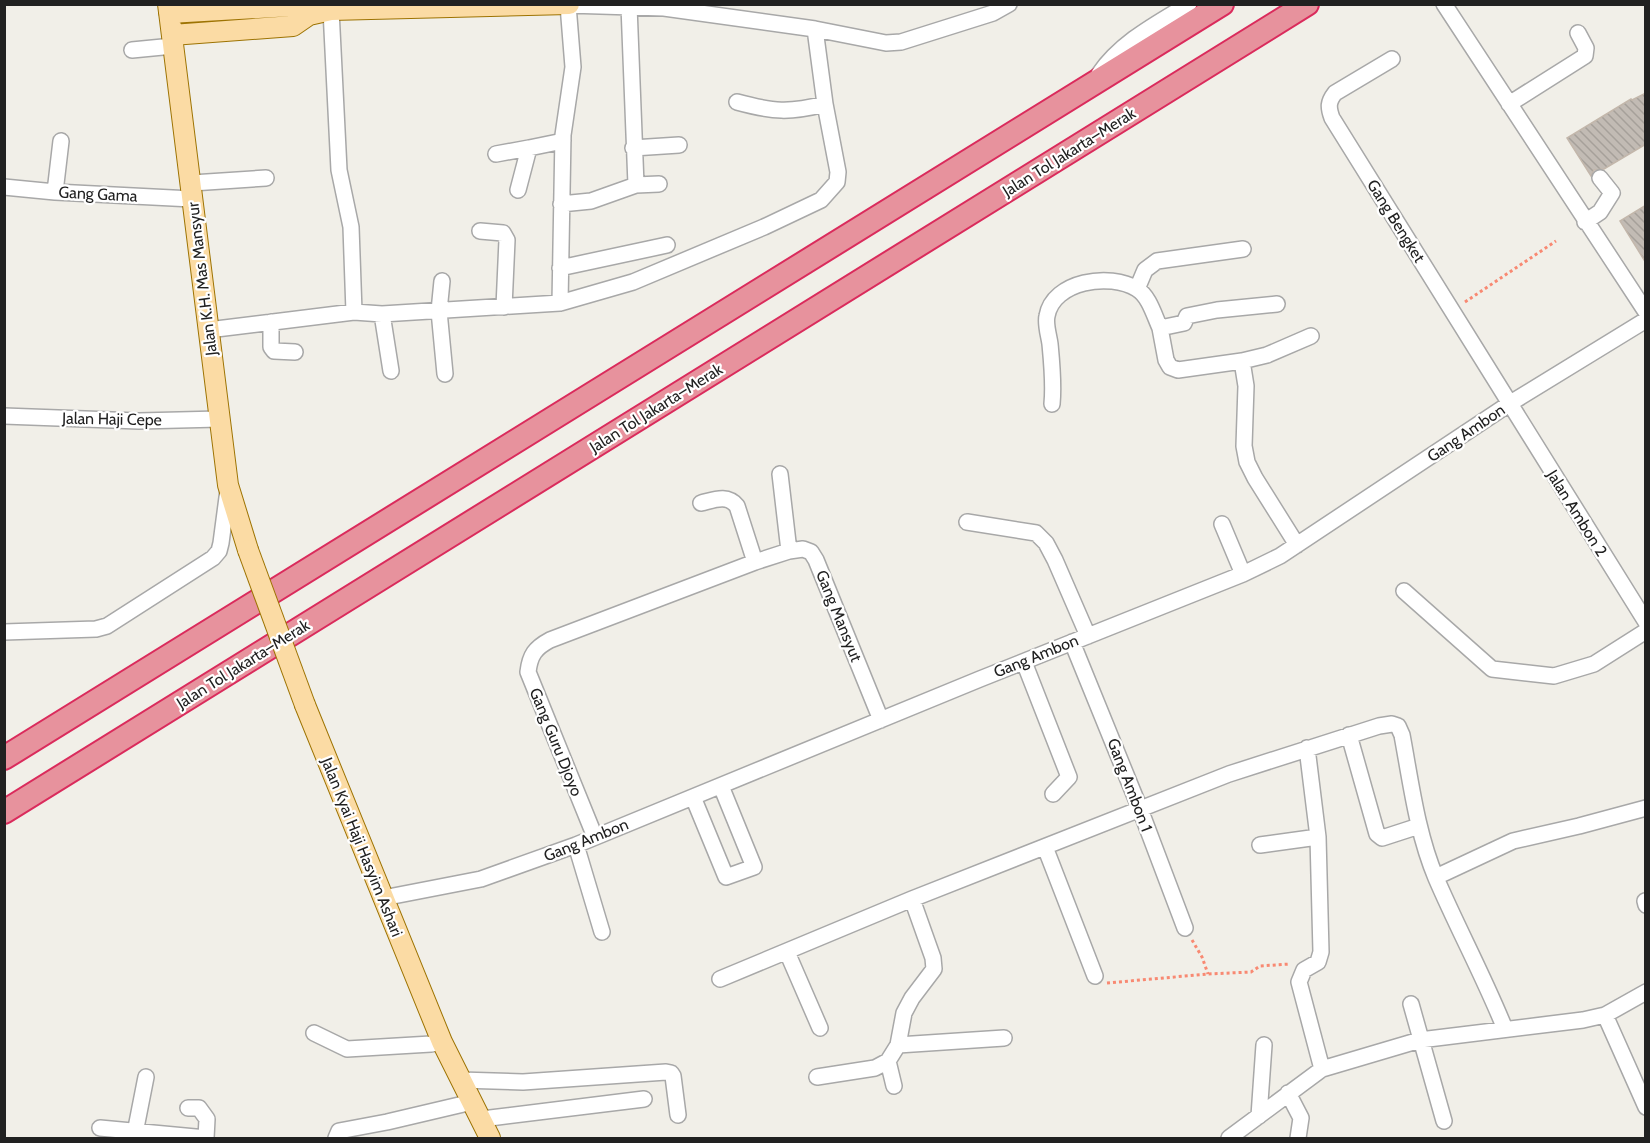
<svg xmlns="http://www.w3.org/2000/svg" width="1650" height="1143" font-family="Cabin,sans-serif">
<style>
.building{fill:url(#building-back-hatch);stroke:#c3b7ab;stroke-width:1.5}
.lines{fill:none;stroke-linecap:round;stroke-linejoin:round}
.minor-casing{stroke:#a8a8a8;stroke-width:18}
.major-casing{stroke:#9d7302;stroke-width:22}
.highway-casing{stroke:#da2b5c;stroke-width:26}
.path{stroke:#f88972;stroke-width:3;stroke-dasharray:3 3;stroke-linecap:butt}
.minor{stroke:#fff;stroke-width:15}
.major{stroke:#fbdba4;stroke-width:20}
.highway{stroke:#e7929d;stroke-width:22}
.major-bridge-casing{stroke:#9d7302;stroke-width:22;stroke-linecap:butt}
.major-bridge{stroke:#fbdba4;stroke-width:20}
.labels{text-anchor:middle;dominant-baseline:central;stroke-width:4.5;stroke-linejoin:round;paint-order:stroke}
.street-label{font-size:16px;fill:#212121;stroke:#fff}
</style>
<defs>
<pattern id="building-back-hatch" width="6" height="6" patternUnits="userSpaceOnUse" patternTransform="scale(1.5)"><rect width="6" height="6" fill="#c2bbb4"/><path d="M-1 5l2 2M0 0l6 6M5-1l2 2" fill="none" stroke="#a6a09a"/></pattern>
</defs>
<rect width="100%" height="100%" fill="#f1efe8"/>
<path class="building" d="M 1646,93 L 1646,144 L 1604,169 L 1594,170 L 1591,176 L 1567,138 L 1631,99 L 1632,100 Z
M 1646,205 L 1646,263 L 1620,221 Z"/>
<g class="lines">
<defs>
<path id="minor" d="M 1444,4 L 1646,312
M 629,6 L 636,185
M 331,10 L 339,170 L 351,227 L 354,312
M 132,50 L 173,46
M 1392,59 L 1335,93 C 1328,102 1328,107 1332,118 L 1646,622
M 1099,74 C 1121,42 1156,24 1189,4
M 737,102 C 774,112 789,113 825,104
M 1509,104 L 1585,56 L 1586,48 L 1578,33
M 633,148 L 679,145
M 496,154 L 529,148
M 192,183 L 266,178
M 4,187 L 55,192 L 192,199
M 518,190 L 529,148 L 563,141
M 55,192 L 61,141
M 561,204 L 591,201 L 636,185 L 659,184
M 1585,222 L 1600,212 L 1612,193 L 1600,178
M 480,231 L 503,233 L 507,240 L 504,307
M 560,268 L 667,245
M 442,281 L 439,311 L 445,374
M 1137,289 L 1145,270 L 1157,261 L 1243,249
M 560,303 L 563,135 L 573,67 L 568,5 L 664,8 L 815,29 L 886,43 L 901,42 L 993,13 L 1009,4
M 382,314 L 391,371
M 271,322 L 271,347 L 274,351 L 295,352
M 1160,328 L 1166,360 L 1170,367 L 1178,370 L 1242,361 L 1246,386 L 1244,446 L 1247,462 L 1255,478 L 1297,545
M 208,330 L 354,312 L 382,314 L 560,303 L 633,282 L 764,227 L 821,200 L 837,182 L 838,172 L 825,104 L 815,29
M 1242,361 L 1267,355 L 1311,336
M 1052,404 C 1054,384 1052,365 1050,344 C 1049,336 1045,324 1047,316 C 1053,281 1110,272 1137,289 C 1149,296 1154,315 1160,328 L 1184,323 L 1187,316 L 1217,310 L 1277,304
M 4,416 L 139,421 L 219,419
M 780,474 L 789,551
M 701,503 C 714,500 727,494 737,506 L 755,562
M 967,522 L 1036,533 L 1046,543 L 1055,560 L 1088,636
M 1222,524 L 1243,574
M 1404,591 L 1492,669 L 1554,676 L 1594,664 L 1646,631
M 4,632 L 96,629 L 107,626 L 213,558 L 219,551 L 221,543 L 228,490
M 1072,642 L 1140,809 L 1185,928
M 1024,662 L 1069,777 L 1053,794
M 1349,735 L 1377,834 L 1382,838 L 1419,826
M 1307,748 L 1318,837 L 1321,952 L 1318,962 L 1304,970 L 1299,982 L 1322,1069
M 693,797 L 726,877 L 754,867 L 721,786
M 595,837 L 528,672 C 530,655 535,648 550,640 L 755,562 L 789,551 L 803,549 L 811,552 L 816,560 L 881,720
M 576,845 L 602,932
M 1260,845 L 1318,837
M 1045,847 L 1095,976
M 1436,877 L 1513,841 L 1579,826 L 1646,808
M 383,898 L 481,879 L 576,845 L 980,679 L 1243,574 L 1280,556 L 1509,404 L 1646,320
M 1645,901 L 1646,905
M 787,952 L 820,1028
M 720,979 L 912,899 L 1229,774 L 1379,726 L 1392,724 L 1398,726 L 1402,735 C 1411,783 1417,833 1436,878 C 1458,929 1484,977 1505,1029
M 1411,1004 L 1444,1121
M 1605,1015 L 1646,1107
M 314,1033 L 347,1049 L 431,1044 L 442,1042
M 898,1045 L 904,1013 L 912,998 L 934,969 L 933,958 L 912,899
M 888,1061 L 894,1086
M 817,1077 L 875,1068 L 888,1061 L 898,1045 L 1004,1038
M 460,1080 L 523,1082 L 666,1072 L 671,1073 L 673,1076 L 678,1115
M 1288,1093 L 1301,1118 L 1298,1138
M 188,1108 L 199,1108 L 207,1119 L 206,1138
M 1259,1116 L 1264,1045
M 482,1119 L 644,1099
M 100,1128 L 206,1138
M 134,1138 L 146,1077
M 336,1138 L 339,1131 L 387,1122 L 472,1102
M 1229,1138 L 1322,1069 L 1420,1040 L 1583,1020 L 1605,1015 L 1646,992"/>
<path id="major" d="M 168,4 L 228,485 L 248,550
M 169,13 L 291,6 L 309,15
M 172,35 L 293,26 L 309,15 L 331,10 L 569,4
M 305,705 L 442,1042 L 490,1138"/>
<path id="highway" d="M 4,758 L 1222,4
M 4,812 L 1307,4"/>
</defs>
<use href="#minor" class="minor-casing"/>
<use href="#major" class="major-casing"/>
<use href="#highway" class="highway-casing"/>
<path class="path" d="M 1465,302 L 1556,241
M 1192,940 L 1202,957 L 1208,974
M 1107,983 L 1208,974 L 1251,972 L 1260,966 L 1290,964"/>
<use href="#minor" class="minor"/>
<use href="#major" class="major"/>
<use href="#highway" class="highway"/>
<defs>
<path id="major-bridge" d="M 248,550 L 305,705"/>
</defs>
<use href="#major-bridge" class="major-bridge-casing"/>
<use href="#major-bridge" class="major-bridge"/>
</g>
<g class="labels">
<g class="street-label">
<text transform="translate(1069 152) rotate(-32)">Jalan Tol Jakarta–Merak</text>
<text transform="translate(98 194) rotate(3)">Gang Gama</text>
<text transform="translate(1396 221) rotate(58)">Gang Bengket</text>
<text transform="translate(202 279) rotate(-97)">Jalan K.H. Mas Mansyur</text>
<text transform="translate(656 408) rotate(-32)">Jalan Tol Jakarta–Merak</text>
<text transform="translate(112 419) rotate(1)">Jalan Haji Cepe</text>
<text transform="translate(1466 433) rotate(-34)">Gang Ambon</text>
<text transform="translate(1577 513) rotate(58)">Jalan Ambon 2</text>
<text transform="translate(839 616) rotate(68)">Gang Mansyut</text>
<text transform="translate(1036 656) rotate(-22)">Gang Ambon</text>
<text transform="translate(243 664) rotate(-32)">Jalan Tol Jakarta–Merak</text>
<text transform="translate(556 742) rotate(68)">Gang Guru Djoyo</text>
<text transform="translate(1130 785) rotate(69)">Gang Ambon 1</text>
<text transform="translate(586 840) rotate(-22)">Gang Ambon</text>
<text transform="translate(362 847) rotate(68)">Jalan Kyai Haji Hasyim Ashari</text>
</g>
</g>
<rect width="1650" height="1143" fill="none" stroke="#212121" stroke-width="12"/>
</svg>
